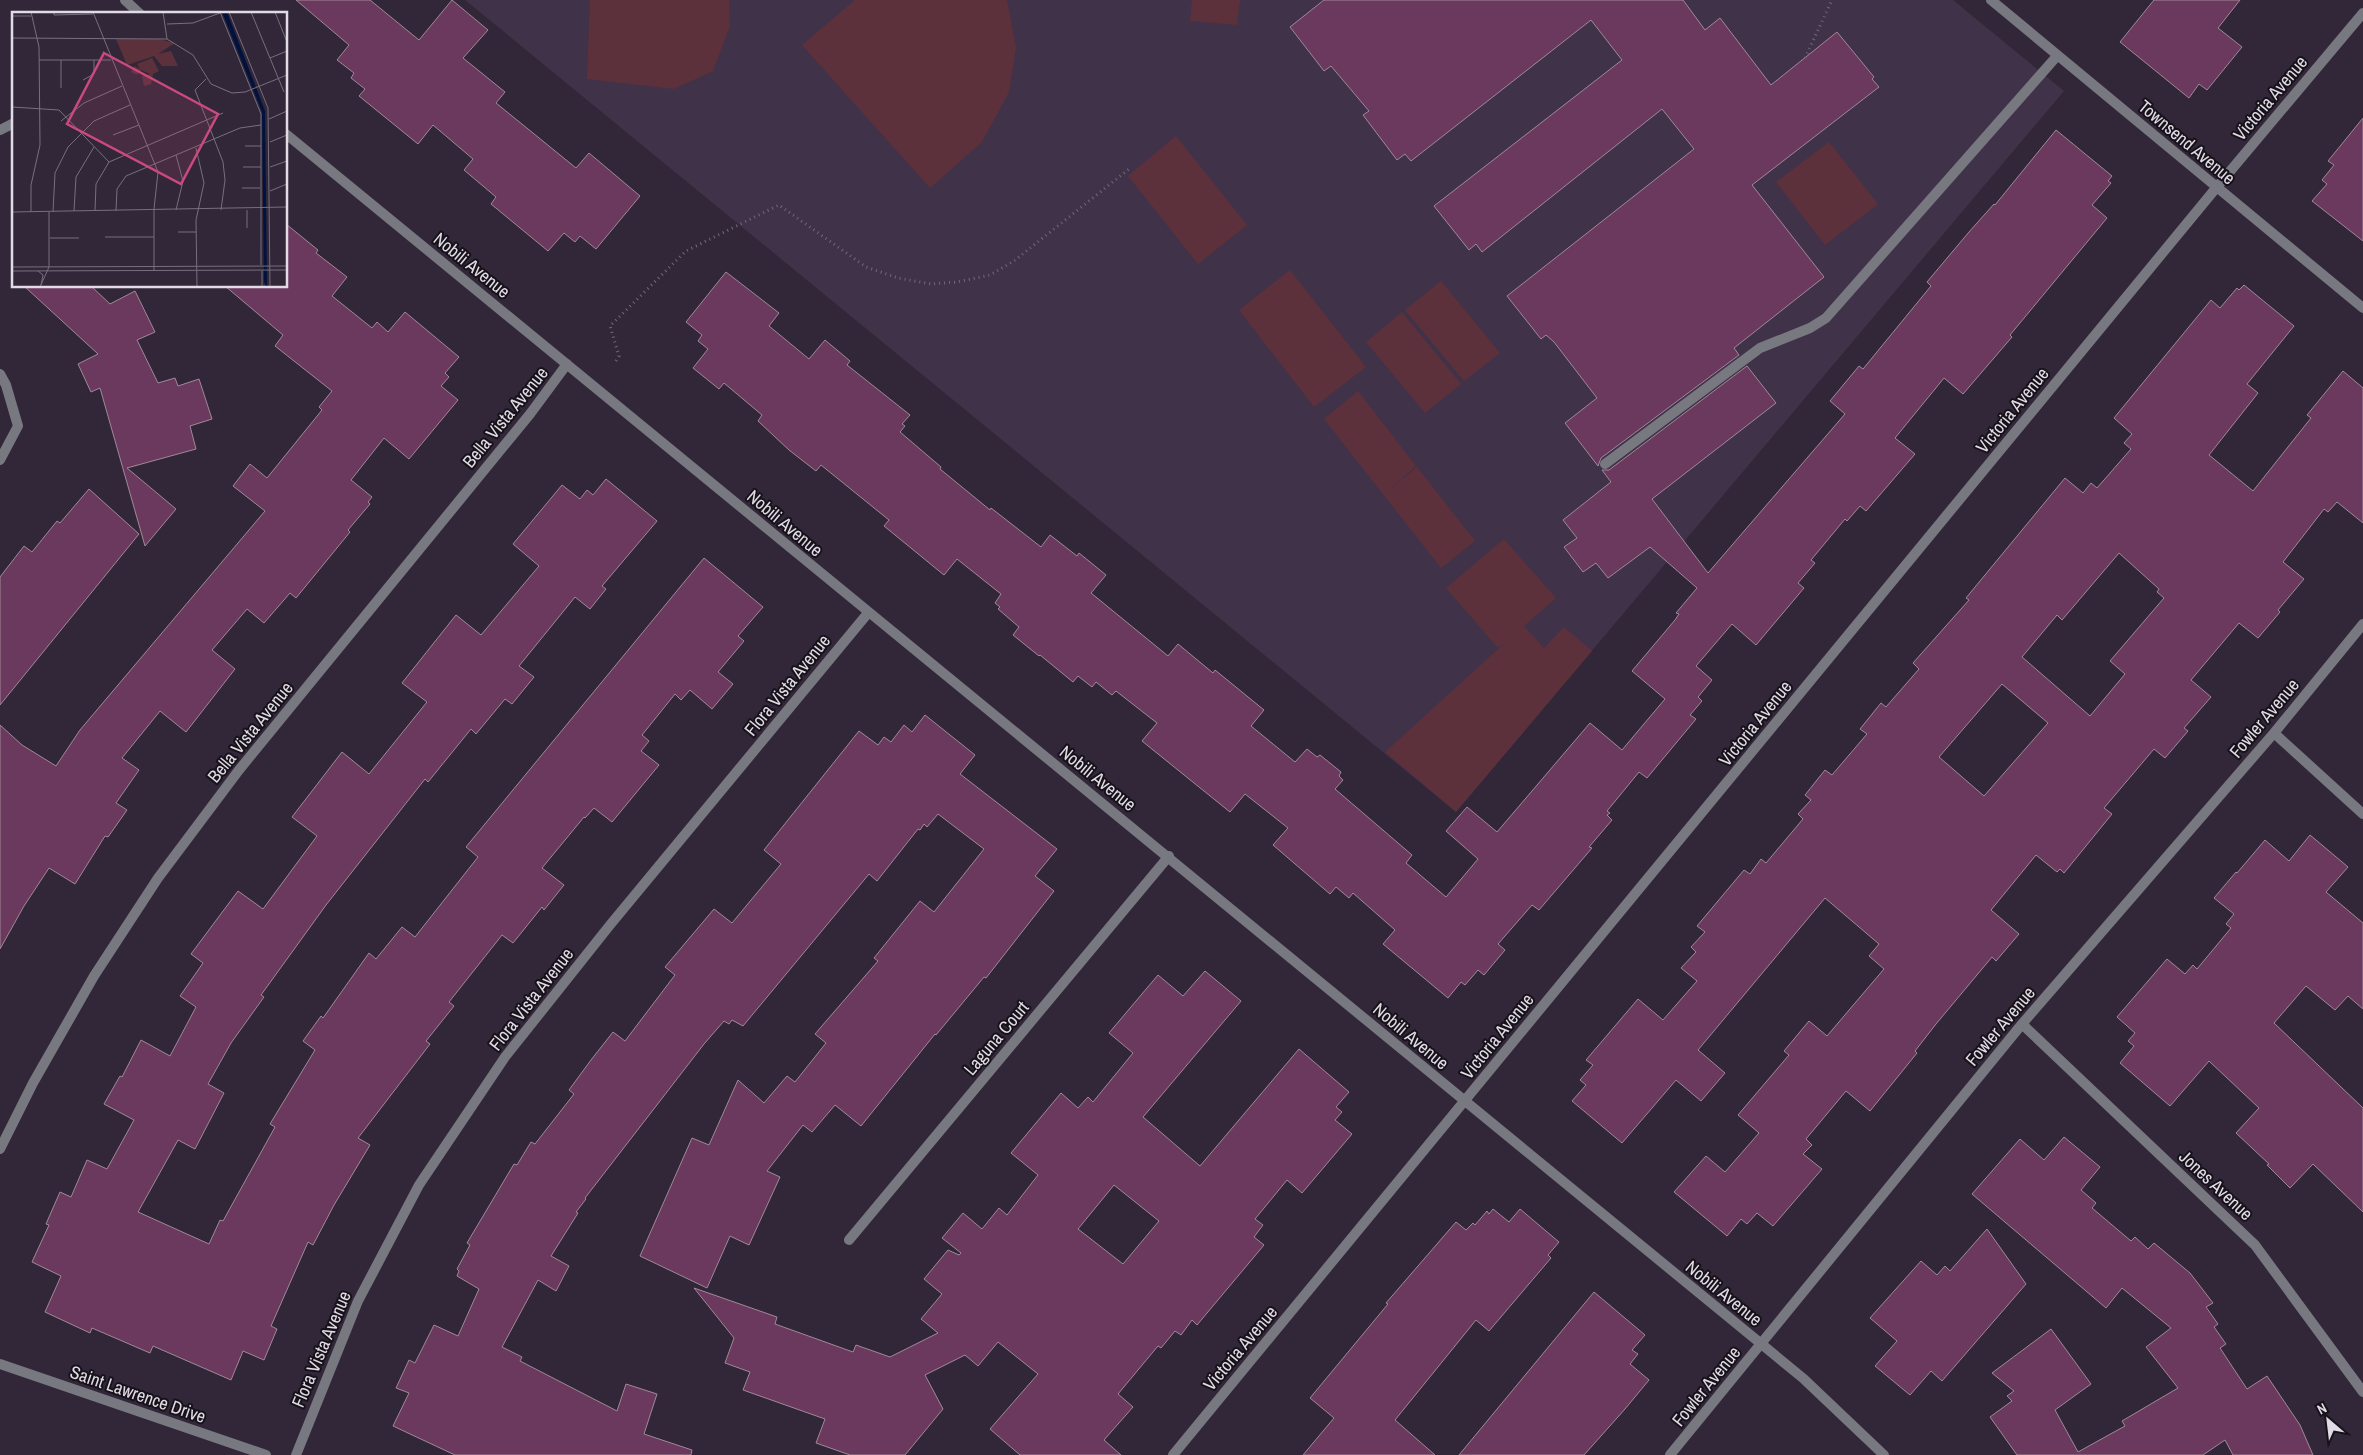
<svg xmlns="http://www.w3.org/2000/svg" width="2363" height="1455" font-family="'Archivo Narrow',sans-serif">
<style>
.built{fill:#403248}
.green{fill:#5d313c}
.building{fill:#6c395e;stroke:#9f8998;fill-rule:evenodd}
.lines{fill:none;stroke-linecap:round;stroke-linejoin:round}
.path{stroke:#726978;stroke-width:3;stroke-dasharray:1 4;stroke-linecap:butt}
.lane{stroke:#787881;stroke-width:10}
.street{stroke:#787881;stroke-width:10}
.labels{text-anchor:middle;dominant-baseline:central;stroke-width:4;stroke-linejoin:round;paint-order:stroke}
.street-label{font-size:18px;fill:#e1dbe6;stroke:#17121a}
.inset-road{fill:none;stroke:#776f7e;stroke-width:1}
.view{fill:#ca497e;fill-opacity:0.15;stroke:#ca497e;stroke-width:2.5}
.inset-edge{fill:none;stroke:#e1dbe6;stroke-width:2.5}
</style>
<rect width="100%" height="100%" fill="#312738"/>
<path class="built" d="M 465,0 L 1953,0 L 2064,91 L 1456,812 Z"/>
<path class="green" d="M 590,0 L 729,0 L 730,26 L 713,71 L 674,89 L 587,79 Z
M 855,0 L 1007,0 L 1016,48 L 1009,92 L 982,142 L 930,188 L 802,45 Z
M 1192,0 L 1240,0 L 1237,25 L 1190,21 Z
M 1176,136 L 1247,225 L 1198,264 L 1128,176 Z
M 1829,142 L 1878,204 L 1825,245 L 1776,182 Z
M 1290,270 L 1366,367 L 1314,407 L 1239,310 Z
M 1441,281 L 1500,353 L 1464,381 L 1405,310 Z
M 1402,312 L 1461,384 L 1425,413 L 1366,342 Z
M 1358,391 L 1416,466 L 1390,489 L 1417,467 L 1475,541 L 1441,568 L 1324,419 Z
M 1504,539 L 1556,598 L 1524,626 L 1544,648 L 1564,627 L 1592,651 L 1456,812 L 1385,752 L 1507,641 L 1498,648 L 1446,588 Z"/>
<path class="building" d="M 296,0 L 370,0 L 419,40 L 452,0 L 488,30 L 463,58 L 505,92 L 496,103 L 576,168 L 589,153 L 640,196 L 596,249 L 580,236 L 575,242 L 564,233 L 548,251 L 491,204 L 496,197 L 464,170 L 473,159 L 433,125 L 418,144 L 359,96 L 365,89 L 351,78 L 354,73 L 337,60 L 349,45 Z
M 1324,0 L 1683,0 L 1705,30 L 1720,18 L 1771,85 L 1837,32 L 1874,77 L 1872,79 L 1879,87 L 1752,185 L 1824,277 L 1734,348 L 1739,355 L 1601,458 L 1598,466 L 1565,423 L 1597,398 L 1554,342 L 1546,335 L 1541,339 L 1507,296 L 1694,149 L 1662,109 L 1482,252 L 1476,244 L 1469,250 L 1434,206 L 1622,60 L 1591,20 L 1411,161 L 1405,154 L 1397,160 L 1363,115 L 1369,111 L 1331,66 L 1324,71 L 1290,27 Z
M 2154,0 L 2240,0 L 2218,28 L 2242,47 L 2207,90 L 2199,84 L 2189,98 L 2120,42 Z
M 2363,118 L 2363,241 L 2312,201 L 2327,184 L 2322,180 L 2334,165 L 2328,161 Z
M 2056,130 L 2112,176 L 2108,181 L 2111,183 L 2092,205 L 2107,218 L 2010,335 L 2012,337 L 1963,394 L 1944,378 L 1895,438 L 1915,454 L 1866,511 L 1860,506 L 1847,521 L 1845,519 L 1811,560 L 1815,563 L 1798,583 L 1804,588 L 1756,645 L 1732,624 L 1696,666 L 1712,680 L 1698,697 L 1702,701 L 1690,715 L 1696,719 L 1647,778 L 1639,772 L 1607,811 L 1610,813 L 1607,815 L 1612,820 L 1589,847 L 1592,848 L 1539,910 L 1532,905 L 1498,944 L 1505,950 L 1484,975 L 1478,970 L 1465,985 L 1461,982 L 1448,998 L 1383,944 L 1395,930 L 1353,893 L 1349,898 L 1336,887 L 1330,894 L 1273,845 L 1288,828 L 1245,794 L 1230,812 L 1142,741 L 1157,723 L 1116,691 L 1112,695 L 1096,682 L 1092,687 L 1078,676 L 1073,682 L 1040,655 L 1039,656 L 1013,635 L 1019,627 L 998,609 L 1000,607 L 995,603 L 1001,594 L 957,559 L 944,575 L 884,526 L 889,520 L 821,465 L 816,471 L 789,450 L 758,421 L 762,415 L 724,383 L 719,389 L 693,368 L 708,349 L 698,341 L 702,335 L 686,322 L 726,272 L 779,313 L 769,326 L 809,359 L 825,340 L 850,361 L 847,365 L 910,415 L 902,424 L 905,426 L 900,432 L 941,467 L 940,469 L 990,510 L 991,508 L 1041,547 L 1050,535 L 1077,556 L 1079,553 L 1106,575 L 1091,593 L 1168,656 L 1178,644 L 1213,673 L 1215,670 L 1264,710 L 1251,726 L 1295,762 L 1307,749 L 1317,757 L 1320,755 L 1341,772 L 1339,776 L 1343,780 L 1335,789 L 1412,855 L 1406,863 L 1446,897 L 1478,859 L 1446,831 L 1467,807 L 1497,832 L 1590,723 L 1622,750 L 1665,699 L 1632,671 L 1675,620 L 1679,614 L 1676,613 L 1697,588 L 1650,547 L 1608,578 L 1596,563 L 1583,572 L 1564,547 L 1577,538 L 1563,520 L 1611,482 L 1602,470 L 1609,470 L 1747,366 L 1776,403 L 1652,499 L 1708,573 L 1845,414 L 1830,401 L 1859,366 L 1863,369 L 1931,286 L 1927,282 L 1969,232 L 1994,204 L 1995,205 Z
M 286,224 L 318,250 L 316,253 L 347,277 L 332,296 L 372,328 L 377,322 L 388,332 L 405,312 L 459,357 L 445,373 L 449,377 L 441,386 L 458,400 L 409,459 L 384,438 L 351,480 L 372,497 L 368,502 L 370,504 L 348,530 L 350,532 L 296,598 L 290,593 L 264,623 L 247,609 L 212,650 L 235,669 L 186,732 L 160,711 L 122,758 L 139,770 L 116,803 L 127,810 L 108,837 L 105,836 L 75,884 L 49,868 L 24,906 L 0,949 L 0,725 L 22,745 L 56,766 L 80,730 L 265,511 L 233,486 L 250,464 L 267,478 L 322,410 L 319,407 L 332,391 L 275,346 L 283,335 L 225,286 L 286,286 Z
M 2244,285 L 2294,326 L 2247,384 L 2258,393 L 2209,455 L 2253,491 L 2311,418 L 2307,415 L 2343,371 L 2363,388 L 2363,523 L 2337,502 L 2328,512 L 2324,509 L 2283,562 L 2304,579 L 2278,610 L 2280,612 L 2258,638 L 2239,623 L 2191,680 L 2211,697 L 2184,728 L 2188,731 L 2165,758 L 2154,749 L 2104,808 L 2112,814 L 2064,873 L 2060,869 L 2057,872 L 2036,855 L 1991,910 L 2019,934 L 1996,961 L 1992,957 L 1936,1024 L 1915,1051 L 1917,1053 L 1870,1111 L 1846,1091 L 1806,1139 L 1812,1145 L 1803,1154 L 1822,1169 L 1773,1226 L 1757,1213 L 1747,1224 L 1741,1219 L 1727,1236 L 1674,1192 L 1706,1156 L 1725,1172 L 1759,1133 L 1738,1115 L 1789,1055 L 1784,1051 L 1809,1021 L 1827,1036 L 1884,969 L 1869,956 L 1879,944 L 1825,898 L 1698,1050 L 1725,1073 L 1701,1101 L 1676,1080 L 1622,1143 L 1572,1101 L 1586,1085 L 1580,1080 L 1593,1065 L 1586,1060 L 1638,999 L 1663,1020 L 1697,981 L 1681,968 L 1696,952 L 1691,947 L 1705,932 L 1697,926 L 1744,870 L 1750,874 L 1761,859 L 1766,863 L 1803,819 L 1798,814 L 1811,800 L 1805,795 L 1825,770 L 1832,775 L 1867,734 L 1860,729 L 1881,703 L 1886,707 L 1919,669 L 1913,663 L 1969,600 L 1966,598 L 2065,478 L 2083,493 L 2091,483 L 2097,488 L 2131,449 L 2124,443 L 2132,434 L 2114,418 L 2211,300 L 2220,308 L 2237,288 L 2239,290 ZM 2119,553 L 2159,589 L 2157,592 L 2164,598 L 2110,661 L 2125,674 L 2090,716 L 2022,657 L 2057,615 L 2062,620 ZM 2002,684 L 2048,723 L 1984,796 L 1939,757 Z
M 24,286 L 91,286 L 110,304 L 135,291 L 155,332 L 137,340 L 158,383 L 175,378 L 178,386 L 199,379 L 212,419 L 190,426 L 196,449 L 127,468 L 176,509 L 145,546 L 100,388 L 91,392 L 78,364 L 98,354 Z
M 606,479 L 657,521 L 602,586 L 606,589 L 590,609 L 575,597 L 519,666 L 534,677 L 512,704 L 505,699 L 476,734 L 471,729 L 428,782 L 425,779 L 326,905 L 261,995 L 264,997 L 231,1043 L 208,1084 L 224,1093 L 195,1149 L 178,1140 L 138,1212 L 209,1244 L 220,1220 L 223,1221 L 275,1127 L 270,1124 L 315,1050 L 303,1041 L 321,1016 L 323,1018 L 369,953 L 376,959 L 402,927 L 415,937 L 478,857 L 466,847 L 704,558 L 763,607 L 738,636 L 744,641 L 718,672 L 733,684 L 712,709 L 690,690 L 681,700 L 675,694 L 642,735 L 649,741 L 641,751 L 659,765 L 612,822 L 594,808 L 585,818 L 584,817 L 542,868 L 564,885 L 544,910 L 542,907 L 513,943 L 502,935 L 449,1002 L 454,1006 L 426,1041 L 430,1044 L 358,1138 L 370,1145 L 334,1205 L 313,1245 L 308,1242 L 271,1326 L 277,1329 L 264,1360 L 243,1351 L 231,1380 L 153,1346 L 150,1353 L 92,1328 L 90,1333 L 45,1312 L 61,1276 L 32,1262 L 49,1225 L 46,1224 L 60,1192 L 71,1197 L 87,1160 L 107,1169 L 134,1120 L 104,1104 L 120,1076 L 122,1077 L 141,1040 L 170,1056 L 196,1007 L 180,996 L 203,963 L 191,954 L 238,891 L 263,909 L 317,836 L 292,817 L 342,752 L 369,774 L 427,702 L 402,683 L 456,615 L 481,635 L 539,566 L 513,544 L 562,485 L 580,499 L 587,490 L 593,495 Z
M 89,489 L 139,534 L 0,705 L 0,577 L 24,546 L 32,552 L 57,521 L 60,523 Z
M 925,715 L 975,755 L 960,774 L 1057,849 L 1035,876 L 1054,891 L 986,978 L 984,977 L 936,1035 L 935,1034 L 861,1126 L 835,1105 L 812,1132 L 803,1125 L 767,1171 L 780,1177 L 749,1245 L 730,1236 L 707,1288 L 640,1256 L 692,1138 L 709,1145 L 738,1080 L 764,1103 L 787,1076 L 795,1082 L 826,1043 L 815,1034 L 878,961 L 874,958 L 920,901 L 934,912 L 984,849 L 938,814 L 927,827 L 924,824 L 920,830 L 918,829 L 877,881 L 869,874 L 743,1026 L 732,1020 L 729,1024 L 724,1021 L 704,1044 L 585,1198 L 586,1199 L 576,1212 L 578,1213 L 551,1256 L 569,1266 L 556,1291 L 538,1280 L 502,1347 L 522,1357 L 520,1361 L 617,1411 L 626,1384 L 657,1394 L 644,1434 L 692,1450 L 691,1455 L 455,1455 L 393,1426 L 409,1393 L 396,1388 L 409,1360 L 415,1363 L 434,1325 L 458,1336 L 479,1289 L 457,1276 L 459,1271 L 457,1269 L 470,1245 L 467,1243 L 514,1164 L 517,1165 L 531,1142 L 535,1144 L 574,1094 L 569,1090 L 591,1060 L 613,1032 L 625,1041 L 675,975 L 665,967 L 714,909 L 732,923 L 781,864 L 764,850 L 859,731 L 878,745 L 884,737 L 891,742 L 904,725 L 912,732 Z
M 2310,835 L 2348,867 L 2326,892 L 2363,923 L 2363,1009 L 2348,996 L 2335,1010 L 2306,986 L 2274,1023 L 2363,1108 L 2363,1212 L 2313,1164 L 2290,1188 L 2267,1165 L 2269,1164 L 2236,1133 L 2259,1108 L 2209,1061 L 2170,1106 L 2120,1063 L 2134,1046 L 2128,1041 L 2135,1033 L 2117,1017 L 2167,959 L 2185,974 L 2193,965 L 2197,969 L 2231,928 L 2226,924 L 2234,914 L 2214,898 L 2236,872 L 2237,873 L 2265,840 L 2289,861 Z
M 1205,971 L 1241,1001 L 1143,1117 L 1200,1166 L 1299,1049 L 1349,1092 L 1336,1107 L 1342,1112 L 1335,1120 L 1352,1134 L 1302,1193 L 1287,1180 L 1255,1219 L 1263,1225 L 1254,1237 L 1264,1245 L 1197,1325 L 1192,1320 L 1181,1335 L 1175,1331 L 1161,1348 L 1158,1346 L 1118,1394 L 1133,1407 L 1104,1440 L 1121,1455 L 1020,1455 L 990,1429 L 1038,1374 L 998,1342 L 978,1366 L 965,1355 L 925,1375 L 943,1409 L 905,1455 L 850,1455 L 816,1443 L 825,1419 L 743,1390 L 750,1372 L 725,1363 L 734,1338 L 694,1288 L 777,1317 L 775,1324 L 853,1352 L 856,1345 L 890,1357 L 938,1333 L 921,1319 L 942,1294 L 924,1279 L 948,1250 L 959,1255 L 961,1253 L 942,1238 L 963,1213 L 982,1229 L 999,1208 L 1007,1215 L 1038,1175 L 1011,1153 L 1061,1093 L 1078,1108 L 1088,1097 L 1093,1102 L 1133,1053 L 1109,1033 L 1158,975 L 1183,996 ZM 1114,1185 L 1159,1221 L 1123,1264 L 1078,1229 Z
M 2064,1137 L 2100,1167 L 2081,1190 L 2096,1203 L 2092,1208 L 2131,1241 L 2135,1237 L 2148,1249 L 2154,1243 L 2190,1273 L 2213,1303 L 2206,1307 L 2218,1324 L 2214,1327 L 2226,1344 L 2220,1348 L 2247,1389 L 2267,1376 L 2300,1425 L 2313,1455 L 2233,1455 L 2225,1440 L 2203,1455 L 2017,1455 L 1990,1417 L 2012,1401 L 2007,1396 L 2014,1391 L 1992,1373 L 2051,1329 L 2091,1384 L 2055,1410 L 2078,1452 L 2125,1426 L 2122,1421 L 2178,1388 L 2146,1347 L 2171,1328 L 2122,1288 L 2106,1308 L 1972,1194 L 2020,1139 L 2044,1160 Z
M 1493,1209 L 1509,1222 L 1520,1209 L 1559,1242 L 1548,1255 L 1551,1258 L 1489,1331 L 1476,1320 L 1395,1420 L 1435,1455 L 1303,1455 L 1334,1418 L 1310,1398 L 1388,1304 L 1386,1303 L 1456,1222 L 1466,1230 L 1473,1223 L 1475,1225 L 1487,1211 L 1489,1214 Z
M 1987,1229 L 2026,1284 L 1942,1381 L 1931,1371 L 1910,1395 L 1875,1366 L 1897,1341 L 1870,1318 L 1921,1261 L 1937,1275 L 1945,1266 L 1950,1271 Z
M 1594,1292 L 1645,1335 L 1632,1350 L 1638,1354 L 1630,1364 L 1649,1380 L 1625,1409 L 1584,1455 L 1459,1455 Z"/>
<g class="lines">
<path class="path" d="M 1805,58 L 1832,0
M 616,361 L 619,356 L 610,326 L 686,251 L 779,205 L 866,267 L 898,278 L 931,284 L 957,282 L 990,275 L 1014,261 L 1129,169"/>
<path class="lane" d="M 1605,464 L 1760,348 L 1810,328 L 1826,318 L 2057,56"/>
<path class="street" d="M 125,0 L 140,14
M 1991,0 L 2363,308
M 0,130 L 14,123
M 286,134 L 1804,1379 L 1884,1455
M 0,374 L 6,385 L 18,426 L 0,460
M 2274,733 L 2363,814
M 2022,1024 L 2255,1245 L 2363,1392
M 0,1149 L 33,1083 L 94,976 L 158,878 L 239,770 L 530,414 L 567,364
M 849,1240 L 1169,856
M 0,1364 L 266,1455
M 296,1455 L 358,1301 L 419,1185 L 505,1057 L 610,925 L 868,613
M 1173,1455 L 2216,188 L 2363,13
M 1670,1455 L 2022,1024 L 2274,733 L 2363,624"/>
</g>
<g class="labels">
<g class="street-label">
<text transform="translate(2270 98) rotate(-50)">Victoria Avenue</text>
<text transform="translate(2187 142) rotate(40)">Townsend Avenue</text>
<text transform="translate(472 265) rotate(39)">Nobili Avenue</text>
<text transform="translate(2012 410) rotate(-51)">Victoria Avenue</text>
<text transform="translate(505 417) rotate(-51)">Bella Vista Avenue</text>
<text transform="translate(785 523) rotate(40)">Nobili Avenue</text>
<text transform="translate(787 685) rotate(-51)">Flora Vista Avenue</text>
<text transform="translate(2264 718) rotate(-50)">Fowler Avenue</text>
<text transform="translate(1755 723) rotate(-51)">Victoria Avenue</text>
<text transform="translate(250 732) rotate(-51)">Bella Vista Avenue</text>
<text transform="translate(1098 778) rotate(39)">Nobili Avenue</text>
<text transform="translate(531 999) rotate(-52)">Flora Vista Avenue</text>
<text transform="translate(2000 1026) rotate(-50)">Fowler Avenue</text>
<text transform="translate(1411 1036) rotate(40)">Nobili Avenue</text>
<text transform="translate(1497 1036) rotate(-51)">Victoria Avenue</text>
<text transform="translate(996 1038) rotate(-50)">Laguna Court</text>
<text transform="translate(2216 1185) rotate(43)">Jones Avenue</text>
<text transform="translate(1724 1293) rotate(39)">Nobili Avenue</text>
<text transform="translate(1240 1348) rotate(-50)">Victoria Avenue</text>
<text transform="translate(321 1349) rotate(-67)">Flora Vista Avenue</text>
<text transform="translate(1706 1386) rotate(-51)">Fowler Avenue</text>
<text transform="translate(138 1394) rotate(19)">Saint Lawrence Drive</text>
</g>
</g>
<g transform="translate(12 12)">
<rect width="275" height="275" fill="#312738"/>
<path d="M 104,27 L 147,27 L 163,31 L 146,42 L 159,39 L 166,54 L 150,54 L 142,44 L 115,53 ZM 140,46 L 147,59 L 141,62 L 139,72 L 132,74 L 130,64 L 138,62 L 129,58 L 125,63 L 119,60 L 122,54 L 128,57 L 125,52 Z" fill="#5d313c"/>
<path d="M 210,0 L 215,0 L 253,99 L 255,275 L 252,270 L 250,100 Z" fill="#00123d"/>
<path class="inset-road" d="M 19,0 L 27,35 L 28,133 L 19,173 L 19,200M 42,0 L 42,3 L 81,2M 81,0 L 146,160 L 142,197 L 142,259M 151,0 L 155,27M 208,0 L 249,102 L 249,253M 217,0 L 256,96 L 258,275M 239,0 L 272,80M 263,0 L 275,30M 0,4 L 19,4M 155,12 L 181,11 L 208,1M 0,26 L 155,27 L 181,43 L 199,72 L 220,81 L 233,80 L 275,63M 258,46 L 275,39M 27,48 L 99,48M 49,48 L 49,76M 194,67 L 183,78 L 211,150 L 213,168 L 209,198M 71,68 L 82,62 L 82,48M 0,95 L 47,98 L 97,150M 257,107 L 275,99M 49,109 L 72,91 L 110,74M 101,123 L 127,113M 258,130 L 275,123M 233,134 L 249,134M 184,136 L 192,171 L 184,208 L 185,275M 164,143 L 171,169 L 164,198M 231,155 L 249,155M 258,155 L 275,149M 230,176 L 248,176M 258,179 L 275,172M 235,198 L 235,216M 62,199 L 64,165 L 82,135M 83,199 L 84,172 L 97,150 L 211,101M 104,199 L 105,177 L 114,164 L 228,116 L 249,113M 0,200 L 275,195M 41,200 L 43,161 L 56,135 L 82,109 L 118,93M 166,220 L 184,220M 93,225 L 142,225M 38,226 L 67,226M 0,255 L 275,254M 0,259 L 275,258M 26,259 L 31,263 L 29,273M 250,259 L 250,275M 28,275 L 37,255 L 37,200"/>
<path class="view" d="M 92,41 L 206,102 L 169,172 L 55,112 Z"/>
<rect width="275" height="275" class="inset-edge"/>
</g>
<g transform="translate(2328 1420) rotate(332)" stroke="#17121a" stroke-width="4" paint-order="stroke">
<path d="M0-4L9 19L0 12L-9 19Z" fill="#e1dbe6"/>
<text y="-8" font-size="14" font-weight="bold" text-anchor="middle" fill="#e1dbe6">N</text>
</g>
</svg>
